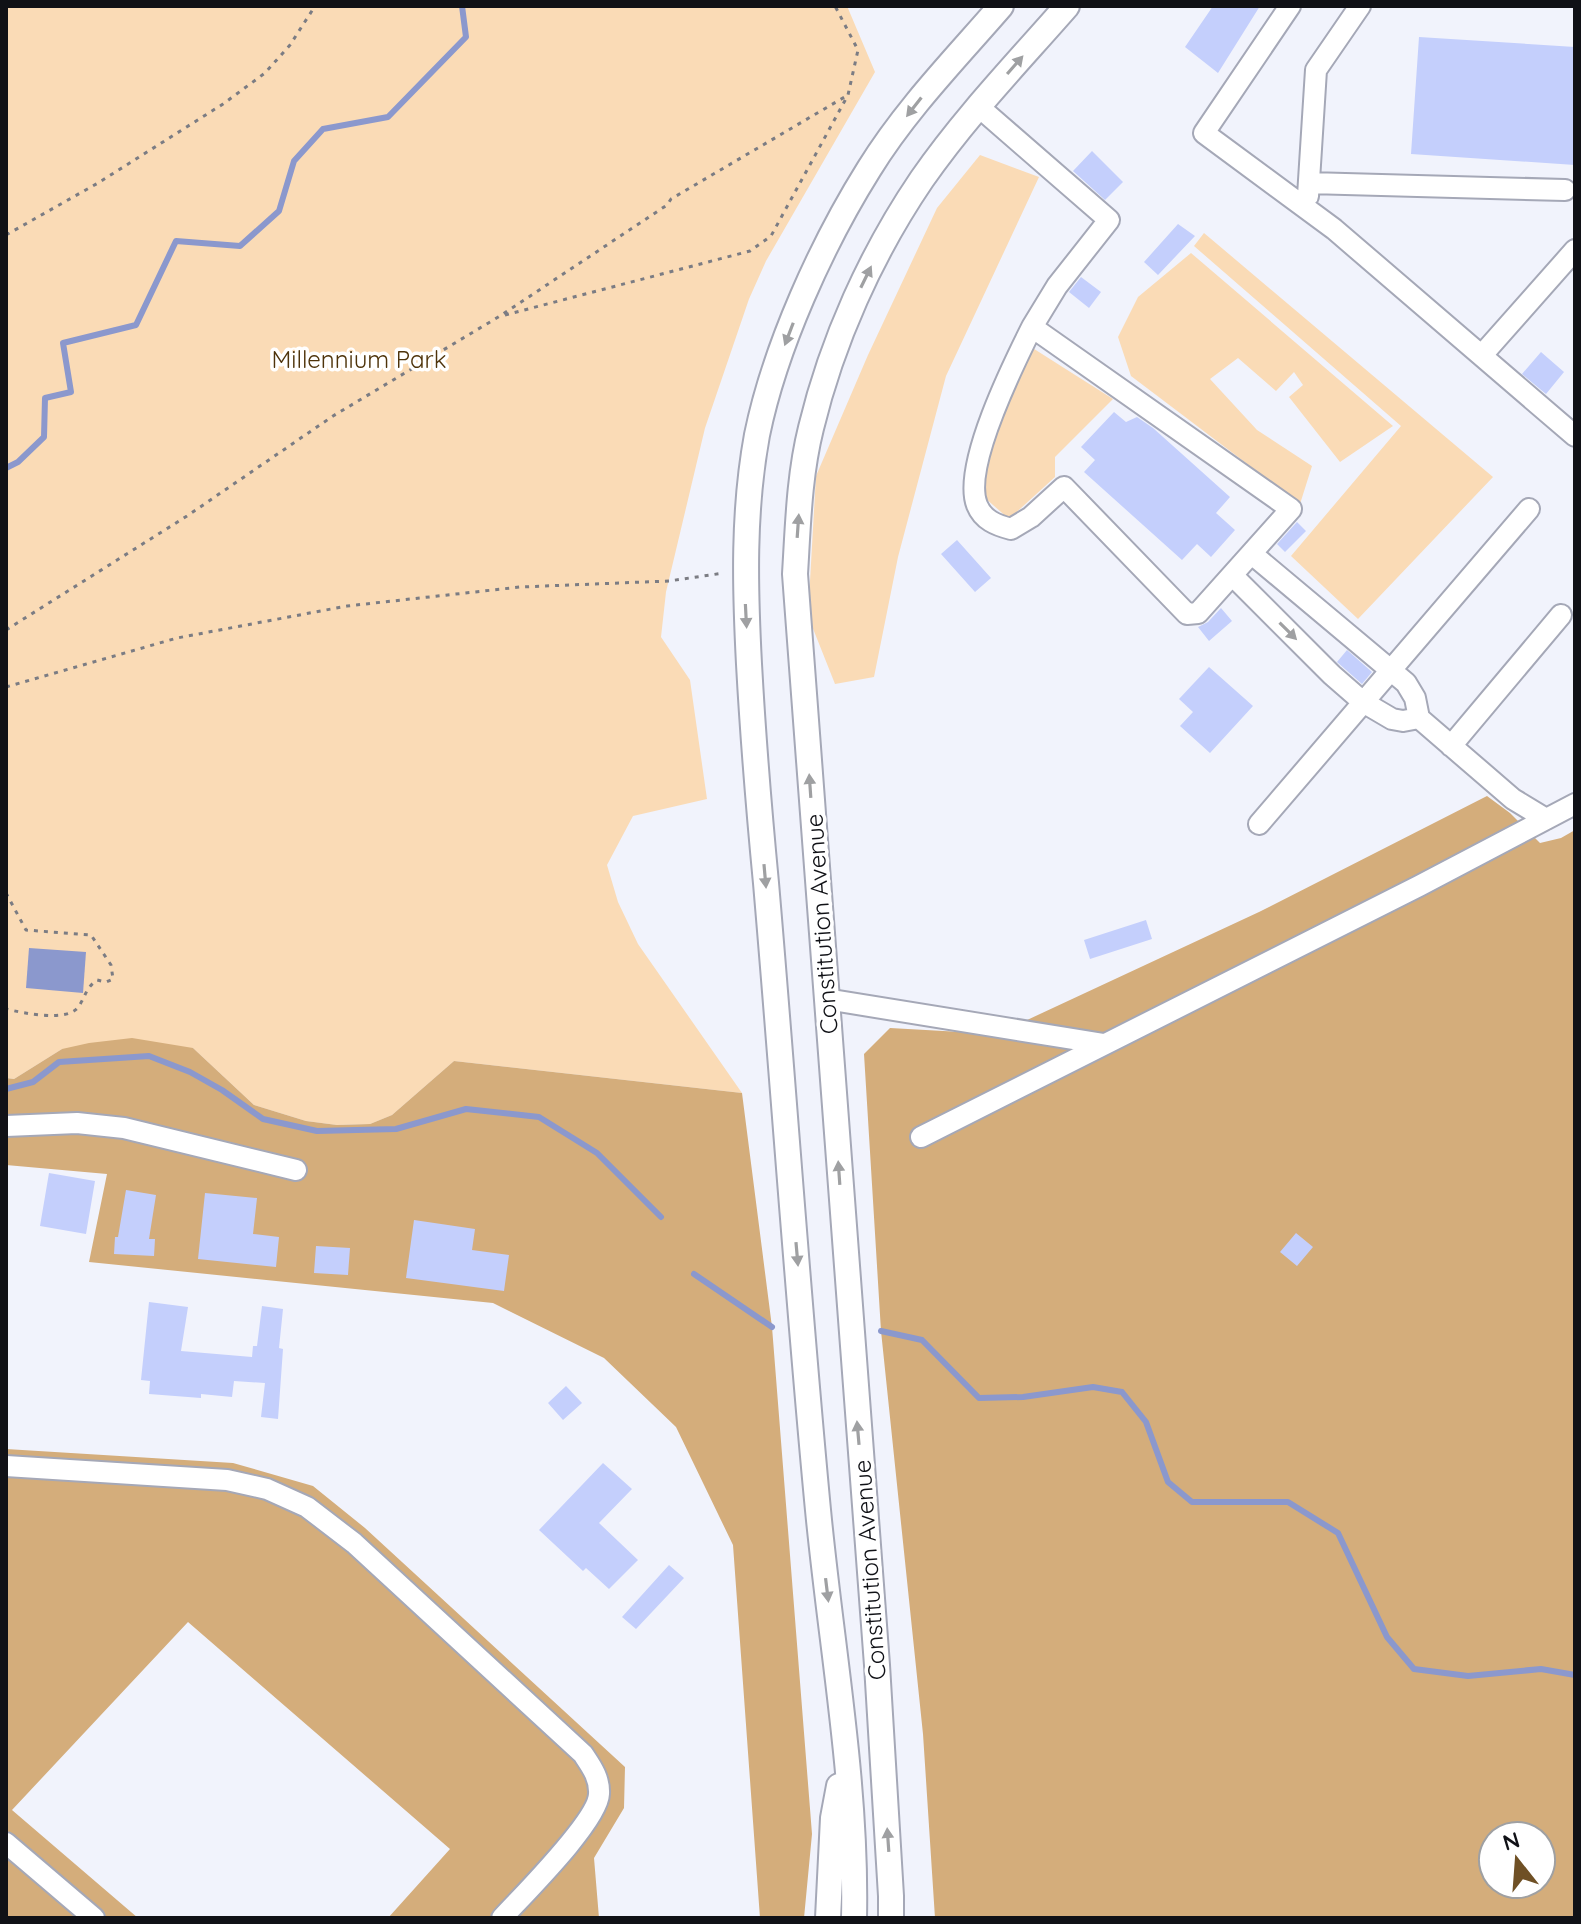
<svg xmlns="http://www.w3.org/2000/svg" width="1581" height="1924" font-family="Quicksand,sans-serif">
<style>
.green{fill:#fadbb6}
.forest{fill:#d4ad7b;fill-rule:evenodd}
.water{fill:#8b98cd}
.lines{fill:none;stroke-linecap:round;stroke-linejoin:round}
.stream{stroke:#8b98cd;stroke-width:6}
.building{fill:#c4cffc}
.minor-casing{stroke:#a5a8b7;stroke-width:24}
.major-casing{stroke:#a5a8b7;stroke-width:28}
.path{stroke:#7b7c83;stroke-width:3;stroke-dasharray:4 6;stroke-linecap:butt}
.minor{stroke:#fff;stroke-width:20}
.major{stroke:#fff;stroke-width:24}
.oneway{fill:#9fa0a2}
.labels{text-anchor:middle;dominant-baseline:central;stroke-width:7;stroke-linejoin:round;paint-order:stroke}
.park-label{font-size:24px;fill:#4e330a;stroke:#fff}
.street-label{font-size:24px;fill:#101116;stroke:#fff}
</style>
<rect width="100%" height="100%" fill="#f1f3fc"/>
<path class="green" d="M 6,6 L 847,6 L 875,72 L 766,261 L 749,299 L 705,428 L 666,592 L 661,637 L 690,680 L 707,799 L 633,816 L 607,865 L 618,902 L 638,944 L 742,1093 L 454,1061 L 392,1115 L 370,1124 L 337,1125 L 306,1121 L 254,1105 L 193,1048 L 62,1049 L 14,1079 L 6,1078 Z
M 980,155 L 1039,177 L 946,376 L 898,557 L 874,677 L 835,684 L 808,616 L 816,476 L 868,355 L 937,208 Z
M 1204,233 L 1493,477 L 1358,619 L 1291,556 L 1401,426 L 1194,246 Z
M 1191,253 L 1393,426 L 1340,462 L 1289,397 L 1303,385 L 1294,372 L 1276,391 L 1238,358 L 1210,379 L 1257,430 L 1312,466 L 1300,504 L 1131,376 L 1118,337 L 1138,297 Z
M 1031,347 L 1113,399 L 1055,457 L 1055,477 L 1009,519 L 985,498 L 985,460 Z"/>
<path class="forest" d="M 1487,796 L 1510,813 L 1540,843 L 1561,838 L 1575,830 L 1575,1918 L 935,1918 L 923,1734 L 881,1331 L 864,1054 L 890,1028 L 997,1034 L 1259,912 ZM 1493,1836 L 1541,1836 L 1541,1884 L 1493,1884 Z
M 132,1038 L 193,1048 L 254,1105 L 306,1121 L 337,1125 L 370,1124 L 392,1115 L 454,1061 L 742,1093 L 772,1327 L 812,1834 L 804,1918 L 760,1918 L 733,1545 L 676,1427 L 604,1358 L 493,1303 L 89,1262 L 107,1174 L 6,1165 L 6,1078 L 14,1079 L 62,1049 L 89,1043 Z
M 6,1449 L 233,1463 L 313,1486 L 365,1528 L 625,1767 L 624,1808 L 594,1858 L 599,1918 L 388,1918 L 450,1849 L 188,1622 L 12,1810 L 138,1918 L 6,1918 Z"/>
<path class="water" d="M 29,948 L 86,952 L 83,993 L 26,988 Z"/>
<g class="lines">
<path class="stream" d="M 6,468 L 18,462 L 44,437 L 45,398 L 71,392 L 63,343 L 136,325 L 176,241 L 240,246 L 279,211 L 294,161 L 323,129 L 388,117 L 466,37 L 462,6
M 6,1089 L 33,1082 L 59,1062 L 149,1056 L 190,1072 L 222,1090 L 263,1119 L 317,1131 L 396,1129 L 466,1109 L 539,1117 L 597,1153 L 661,1217
M 694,1274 L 772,1327
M 881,1331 L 922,1340 L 979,1398 L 1023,1397 L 1093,1387 L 1122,1392 L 1146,1422 L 1168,1482 L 1192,1502 L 1288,1502 L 1338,1533 L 1387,1637 L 1414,1669 L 1468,1676 L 1541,1669 L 1575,1675"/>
</g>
<path class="building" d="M 1213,6 L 1260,6 L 1218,73 L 1185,47 Z
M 1419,37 L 1575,47 L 1575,165 L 1411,154 Z
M 1092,151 L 1123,182 L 1105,200 L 1073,171 Z
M 1178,224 L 1195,236 L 1158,275 L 1144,262 Z
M 1081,277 L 1101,292 L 1089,308 L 1069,292 Z
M 1541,352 L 1564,372 L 1546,394 L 1522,374 Z
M 1114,412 L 1126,422 L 1137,417 L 1153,428 L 1230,497 L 1216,513 L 1235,530 L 1211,557 L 1197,544 L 1182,560 L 1084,472 L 1095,460 L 1081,447 Z
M 1297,522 L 1306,531 L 1285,552 L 1277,544 Z
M 957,540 L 991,578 L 975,592 L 941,554 Z
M 1221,608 L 1232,621 L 1209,641 L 1198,627 L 1208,622 Z
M 1347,650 L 1372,672 L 1362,684 L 1337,662 Z
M 1209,667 L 1253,706 L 1210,753 L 1180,726 L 1193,712 L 1179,699 Z
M 1146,920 L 1152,939 L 1090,959 L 1084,940 Z
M 49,1173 L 95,1181 L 86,1234 L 40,1226 Z
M 126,1190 L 156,1195 L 149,1239 L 155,1239 L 154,1256 L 114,1254 L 115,1237 L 118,1237 Z
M 205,1193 L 257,1198 L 253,1234 L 279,1237 L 276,1267 L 198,1259 Z
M 414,1220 L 475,1229 L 472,1250 L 509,1255 L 504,1291 L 406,1278 Z
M 1296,1233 L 1313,1247 L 1297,1266 L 1280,1252 Z
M 316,1246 L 350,1248 L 348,1275 L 314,1273 Z
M 149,1302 L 188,1307 L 181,1351 L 252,1357 L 253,1346 L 257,1346 L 262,1306 L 283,1309 L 279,1348 L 283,1349 L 278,1419 L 261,1417 L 265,1383 L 234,1381 L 232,1397 L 201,1394 L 201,1398 L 149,1394 L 150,1381 L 141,1380 Z
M 566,1386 L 582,1403 L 563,1420 L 548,1403 Z
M 603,1463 L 632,1489 L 599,1523 L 638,1560 L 609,1589 L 586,1568 L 583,1571 L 539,1530 Z
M 669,1565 L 684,1578 L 636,1629 L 622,1617 Z"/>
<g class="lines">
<defs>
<path id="minor" d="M 1290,6 L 1204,133 L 1334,229 L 1575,436
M 979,107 L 1109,220 L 1057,286 L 1032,327
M 1309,183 L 1565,190
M 1308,196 L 1316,70 L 1360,6
M 1032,327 L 1291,509 L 1198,613 L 1187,614 L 1064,487 L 1031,517 L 1011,529 C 996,525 983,520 977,505 C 962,467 1014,363 1032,327 Z
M 1482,355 L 1575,250
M 1252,554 L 1406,683 L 1415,698 L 1419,718 L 1513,799 L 1546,819
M 1233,576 L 1332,675 L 1363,702 L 1392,719 L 1403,721 L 1419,718
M 1451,746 L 1561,615
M 1259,824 L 1529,509
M 826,999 L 1104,1044
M 6,1126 L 77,1123 L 124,1128 L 296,1170
M 921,1137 L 1419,886 L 1575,804
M 6,1466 L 227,1480 L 267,1489 L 307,1507 L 354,1543 L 583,1754 C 591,1766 600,1778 599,1794 C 598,1821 523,1895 502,1918
M 6,1843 L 94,1918"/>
<path id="major" d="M 828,1918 L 833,1818 L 839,1786
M 854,1918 C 857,1782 831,1646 818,1510 C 798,1301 784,1092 766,883 C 759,810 753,737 749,664 C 745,587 743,511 757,435 C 775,347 822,244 869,169 C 906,109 956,58 1001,6
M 891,1918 L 891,1896 L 877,1665 L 795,574 C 798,526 799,476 811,428 C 832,341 871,254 922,179 C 965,117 1018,62 1067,6"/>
</defs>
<use href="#minor" class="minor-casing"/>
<use href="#major" class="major-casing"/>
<path class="path" d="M 6,235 L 98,183 L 223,104 L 265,73 L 290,45 L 315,6
M 505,315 L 750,251 L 771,236 L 848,95 L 858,50 L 835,6
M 6,630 L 187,516 L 333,416 L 500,316 L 667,205 L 671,199 L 848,95
M 6,687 L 177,638 L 347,606 L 520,587 L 669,581 L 724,573
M 6,893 L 26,930 L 91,935 L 111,965 L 113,979 L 106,982 L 97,980 C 86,988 86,995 79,1006 C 69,1023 23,1013 6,1009"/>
<use href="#minor" class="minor"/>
<use href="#major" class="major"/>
</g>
<defs><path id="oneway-solid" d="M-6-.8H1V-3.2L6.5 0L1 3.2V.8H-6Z" transform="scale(2)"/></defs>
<g class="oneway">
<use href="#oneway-solid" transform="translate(1015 65) rotate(-49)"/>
<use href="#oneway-solid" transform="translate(914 107) rotate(128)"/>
<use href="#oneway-solid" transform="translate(866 277) rotate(-64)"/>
<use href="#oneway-solid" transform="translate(789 334) rotate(111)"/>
<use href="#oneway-solid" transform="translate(798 526) rotate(-86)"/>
<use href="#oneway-solid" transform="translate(746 616) rotate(87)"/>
<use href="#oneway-solid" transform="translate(1288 631) rotate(45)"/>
<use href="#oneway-solid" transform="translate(810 786) rotate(-94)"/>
<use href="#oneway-solid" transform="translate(765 876) rotate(85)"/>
<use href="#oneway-solid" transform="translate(839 1173) rotate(-94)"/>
<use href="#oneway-solid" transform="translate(797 1254) rotate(85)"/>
<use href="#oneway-solid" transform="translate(858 1433) rotate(-95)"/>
<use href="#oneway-solid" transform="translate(827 1590) rotate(83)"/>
<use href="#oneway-solid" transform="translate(888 1840) rotate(-94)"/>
</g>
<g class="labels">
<g class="park-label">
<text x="359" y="359">Millennium Park</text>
</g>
<g class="street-label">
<text transform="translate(821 924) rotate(-94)">Constitution Avenue</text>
<text transform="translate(869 1570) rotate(-94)">Constitution Avenue</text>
</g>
</g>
<rect width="1581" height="1924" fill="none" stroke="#101116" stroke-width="16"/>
<g transform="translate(1517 1860) rotate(343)"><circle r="38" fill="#ffffff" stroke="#9fa0a2" stroke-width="2"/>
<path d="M0-6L14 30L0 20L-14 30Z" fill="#6f5025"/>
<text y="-12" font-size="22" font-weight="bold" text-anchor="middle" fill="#101116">N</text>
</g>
</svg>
